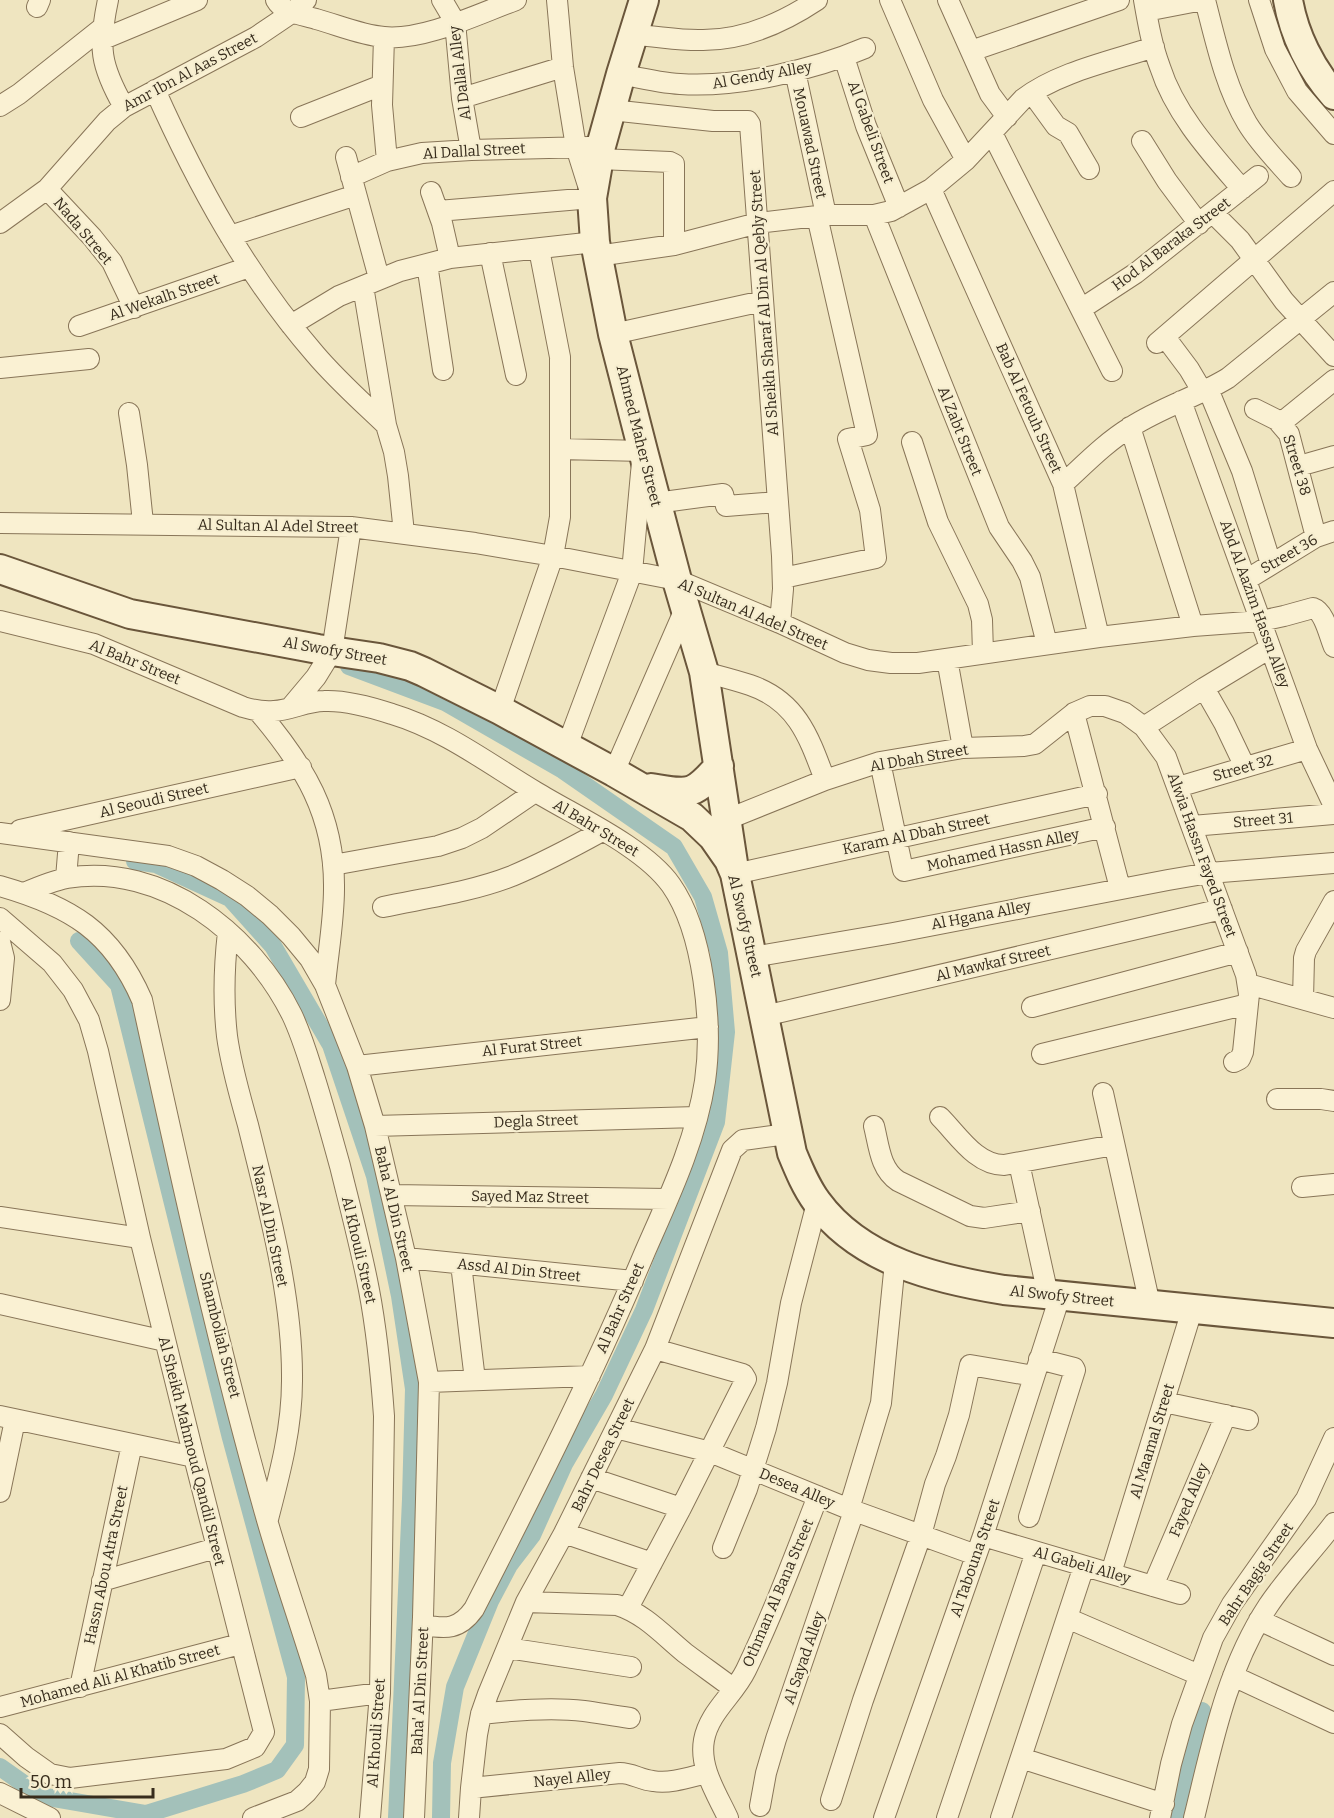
<svg xmlns="http://www.w3.org/2000/svg" width="1334" height="1818" font-family="Bitter,serif">
<style>
.lines{fill:none;stroke-linecap:round;stroke-linejoin:round}
.canal{stroke:#a3c1ba;stroke-width:18}
.street-casing{stroke:#887558;stroke-width:22}
.secondary-casing{stroke:#6a563b;stroke-width:32}
.street{stroke:#faf1d3;stroke-width:20}
.secondary{stroke:#faf1d3;stroke-width:28}
.labels{text-anchor:middle;dominant-baseline:central;stroke-width:4.5;stroke-linejoin:round;paint-order:stroke}
.street-label{font-size:15px;fill:#372c1c;stroke:#f6eed0}
</style>
<rect width="100%" height="100%" fill="#efe5c0"/>
<g class="lines">
<path class="canal" d="M 349,666 L 445,702 L 563,770 L 674,847 L 703,897 L 719,953 L 726,1032 L 716,1122 L 644,1310 L 604,1395 L 564,1464 L 532,1535 L 509,1565 L 490,1601 L 455,1687 L 442,1763 L 441,1818
M 135,861 L 156,864 L 230,898 L 273,946 L 331,1045 L 375,1176 L 400,1296 L 414,1389 L 411,1499 L 397,1818
M 0,1767 L 41,1796 L 146,1814 L 243,1784 L 277,1770 L 295,1745 L 296,1677 L 231,1438 L 119,985 L 79,941
M 1177,1818 L 1202,1711"/>
<defs>
<path id="street" d="M 108,0 C 98,47 100,65 124,107
M 276,0 C 283,13 303,15 316,19 C 338,25 361,35 384,37 C 423,41 478,14 516,0
M 442,0 L 455,22 L 462,98 L 471,150
M 890,0 L 933,100 L 966,160
M 948,0 L 990,94 L 1007,117
M 1144,0 C 1148,23 1152,46 1160,67 C 1175,114 1211,153 1242,189
M 1205,0 C 1216,42 1225,86 1247,123 C 1259,143 1276,160 1291,177
M 1259,0 L 1275,49 L 1297,91 L 1334,134
M 37,7 L 40,0
M 1146,11 L 1203,0
M 633,35 C 657,36 680,41 703,40 C 744,40 784,22 817,0
M 384,37 L 382,105 L 387,161
M 101,40 L 197,0
M 971,51 L 1119,0
M 844,57 L 866,126 L 899,207
M 795,71 L 826,215
M 621,74 C 640,78 660,83 680,84 C 737,88 813,70 865,48
M 155,90 C 197,184 247,276 315,354 C 337,380 362,402 386,425
M 1032,93 L 1056,126 L 1068,133 L 1089,169
M 462,98 L 563,67
M 0,106 L 19,94 L 102,28
M 611,110 L 713,121 L 748,121 L 750,124 L 782,556 L 783,589 L 780,623
M 301,117 L 382,85
M 992,133 L 1112,371
M 1142,141 L 1167,181 L 1199,224
M 346,157 L 379,278
M 599,159 L 670,162 L 674,164 L 674,245
M 351,177 L 387,161 L 422,153 L 471,150 L 589,147
M 47,189 L 92,237 L 112,262 L 134,308
M 931,189 L 1063,484 L 1099,637
M 431,192 L 442,223 L 450,258
M 438,211 L 592,198 L 576,147 L 563,67 L 557,0
M 1213,213 L 1240,240 L 1284,301 L 1334,356
M 874,215 L 999,527 L 1022,561 L 1030,577 L 1047,644
M 0,223 L 47,189 L 107,121 L 124,107 L 256,37 L 293,12 L 306,0
M 230,236 L 356,195
M 490,253 L 516,375
M 597,256 L 674,245 L 758,223 L 826,215 L 874,215 L 891,211 L 931,189 L 966,160 L 1023,99 C 1058,72 1112,61 1154,47
M 427,264 L 443,370
M 363,286 L 386,425 L 394,452 L 398,476 L 404,533
M 1081,309 L 1136,273 L 1258,176
M 291,325 L 339,296 L 400,271 L 450,258 L 595,242
M 79,326 L 249,267
M 613,334 L 763,301
M 1165,337 L 1189,369 L 1202,391
M 1157,343 L 1334,191
M 0,368 L 89,359
M 1208,389 L 1242,471 L 1271,564
M 1181,401 L 1307,749 L 1334,806
M 1255,409 L 1277,420 L 1289,434 L 1316,537
M 129,413 L 137,465 L 143,523
M 1281,423 L 1334,380
M 1130,427 L 1193,626
M 912,442 L 938,522 L 978,604 L 982,620 L 983,653
M 560,449 L 643,451 L 632,572 L 567,746
M 1299,466 L 1334,456
M 1063,484 C 1085,464 1106,442 1131,427 C 1162,407 1197,397 1228,378 L 1334,292
M 656,503 L 723,494 L 726,506 L 778,502
M 0,523 L 351,527 L 475,543 L 553,556 L 677,580 L 780,623 L 845,653 L 868,660 L 891,663 L 918,663 L 1099,637 L 1193,626 L 1261,621 L 1284,616 L 1313,608 C 1325,612 1329,636 1334,647
M 783,578 L 876,558 L 870,510 L 848,439 L 867,435 L 817,216
M 1246,580 L 1316,537 L 1334,531
M 0,621 L 94,644 L 243,707 C 253,710 263,712 274,711 C 291,710 307,701 324,701 C 346,700 371,707 392,714 C 445,730 489,764 536,792 C 577,817 644,847 671,885 C 704,932 713,1025 705,1081 C 696,1141 668,1199 644,1254 C 593,1375 534,1492 474,1609 C 459,1630 446,1629 423,1625
M 947,659 L 963,748
M 704,672 C 719,676 735,680 750,685 C 797,701 809,737 825,780
M 1204,688 L 1224,723 L 1245,767
M 290,708 L 316,677 L 332,651 L 351,527
M 500,710 L 553,556 L 560,517 L 560,357 L 539,249
M 258,711 C 304,765 335,815 334,889 C 334,920 328,953 325,985
M 1074,713 L 1120,888
M 1144,727 L 1204,688 L 1270,648
M 880,762 L 903,870 L 904,871 L 1105,827
M 614,772 L 685,609
M 1178,787 L 1307,749
M 728,819 L 825,780 L 880,762 L 963,748 L 1024,746 L 1035,744 L 1074,713 L 1090,706 L 1105,706 L 1125,713 L 1144,727 L 1166,757 L 1246,975 L 1249,994 L 1243,1052 L 1240,1059 L 1234,1062
M 1192,826 L 1334,814
M 20,830 L 301,767
M 0,833 L 168,856 L 196,866 L 222,880 L 247,896 L 270,915 L 291,936 L 310,959 L 325,985 L 357,1066 L 375,1126 L 406,1258 L 429,1382 L 423,1617 L 414,1818
M 333,865 L 438,846 L 462,838 L 482,828 L 535,792
M 735,874 L 1097,794
M 66,878 L 69,842
M 0,886 C 70,906 112,931 142,1000 C 180,1174 218,1348 267,1520 C 282,1572 300,1623 316,1675 L 320,1701 L 319,1769 L 315,1782 L 307,1792 L 297,1801 L 253,1818
M 24,893 C 38,887 52,881 67,878 C 162,862 252,934 292,1015 C 302,1036 308,1057 315,1079 C 324,1108 332,1137 340,1166 C 350,1207 361,1248 369,1290 C 377,1332 381,1374 384,1416 L 380,1693 L 370,1818
M 383,907 C 426,898 471,892 512,876 C 543,863 573,847 602,831
M 0,918 L 52,963 L 73,990 L 89,1020 L 98,1051 L 140,1238 L 194,1457 L 264,1732 L 255,1747 L 226,1759 L 70,1778 L 50,1774 L 26,1757 L 0,1734
M 228,932 C 224,967 223,1001 227,1036 C 231,1066 240,1096 248,1125 C 268,1206 293,1297 292,1381 C 292,1428 280,1473 268,1519
M 0,942 L 4,958 L 0,1000
M 753,957 L 893,933 L 1168,880 L 1209,873 L 1334,863
M 1248,984 L 1334,1008
M 1303,999 L 1304,958 L 1306,951 L 1334,901
M 1032,1007 L 1238,952
M 764,1016 L 1222,909
M 1042,1054 L 1248,1004
M 357,1066 L 708,1027
M 1103,1093 L 1150,1305
M 1277,1099 L 1321,1099 L 1334,1101
M 940,1117 C 958,1135 976,1165 1004,1165 L 1114,1145
M 375,1126 L 697,1117
M 874,1126 C 879,1146 880,1169 898,1181 L 970,1216 L 984,1218 L 1030,1211
M 1019,1163 L 1048,1295
M 1302,1187 L 1334,1184
M 392,1195 L 668,1199
M 0,1217 L 140,1238
M 406,1258 L 633,1281
M 461,1264 L 475,1380
M 0,1304 L 165,1341
M 429,1382 L 590,1376
M 1164,1402 L 1248,1420
M 0,1416 L 194,1457
M 616,1428 L 710,1452 L 849,1509 L 976,1555
M 591,1478 L 681,1508
M 0,1492 L 15,1420
M 849,1509 L 881,1403 L 895,1262
M 1029,1517 L 1075,1370 L 1074,1368 L 1039,1359
M 564,1533 L 652,1563
M 983,1536 L 1180,1594
M 723,1548 L 747,1489 L 766,1428 L 777,1383 L 791,1303 L 817,1203
M 1111,1573 L 1192,1310
M 102,1581 L 216,1548
M 1153,1586 L 1226,1415
M 526,1602 L 617,1605 C 645,1614 663,1635 685,1653 C 701,1665 718,1677 734,1689
M 628,1608 L 681,1508 L 746,1379 L 743,1374 L 655,1349
M 1067,1618 L 1199,1675
M 1259,1620 L 1334,1655
M 507,1648 L 631,1667
M 1233,1676 L 1334,1723
M 80,1687 L 132,1444
M 320,1701 L 380,1693
M 0,1707 L 240,1644
M 481,1714 C 515,1710 550,1707 584,1711 C 599,1713 614,1716 630,1718
M 1021,1758 L 1164,1804
M 471,1788 L 620,1773 C 632,1773 641,1780 653,1781 C 671,1784 690,1777 707,1773
M 0,1793 L 50,1818
M 831,1800 L 863,1700 L 921,1535 L 935,1484 L 946,1456 L 959,1415 L 970,1365 L 1034,1376
M 760,1806 L 766,1773 L 776,1739 L 854,1511
M 469,1818 L 471,1788 L 477,1735 L 481,1714 L 488,1694 L 526,1602 L 564,1533 L 655,1349 L 732,1150 L 743,1140 L 787,1134
M 728,1818 C 717,1794 699,1768 704,1740 C 709,1712 734,1695 746,1670 C 773,1614 795,1555 818,1496
M 884,1818 L 983,1536 L 1060,1296
M 947,1818 L 1036,1552
M 1001,1818 L 1084,1566
M 1160,1818 L 1171,1764 L 1182,1724 L 1213,1638 L 1232,1604 L 1306,1499 L 1334,1438
M 1194,1818 C 1212,1745 1226,1670 1268,1606 C 1288,1576 1313,1551 1334,1523"/>
<path id="secondary" d="M 644,0 L 621,74 L 601,146 L 592,198 L 595,242 L 613,334 L 643,451 L 677,580 L 704,672 L 733,863
M 1288,0 C 1294,35 1311,69 1334,95
M 0,569 L 130,614 L 318,649 L 379,658 L 410,666 L 424,672 L 500,710 L 614,772 L 692,817 L 713,837 L 729,860 L 735,874 L 792,1153 C 799,1170 806,1187 817,1202 C 860,1261 936,1279 1004,1290 L 1334,1323
M 651,788 C 690,794 692,797 719,766"/>
</defs>
<use href="#street" class="street-casing"/>
<use href="#secondary" class="secondary-casing"/>
<use href="#street" class="street"/>
<use href="#secondary" class="secondary"/>
</g>
<g class="labels">
<g class="street-label">
<text transform="translate(190 72) rotate(-28)">Amr Ibn Al Aas Street</text>
<text transform="translate(460 73) rotate(-97)">Al Dallal Alley</text>
<text transform="translate(762 75) rotate(-10)">Al Gendy Alley</text>
<text transform="translate(871 132) rotate(70)">Al Gabeli Street</text>
<text transform="translate(810 143) rotate(78)">Mouawad Street</text>
<text transform="translate(474 151) rotate(-3)">Al Dallal Street</text>
<text transform="translate(83 231) rotate(50)">Nada Street</text>
<text transform="translate(1171 244) rotate(-37)">Hod Al Baraka Street</text>
<text transform="translate(164 297) rotate(-19)">Al Wekalh Street</text>
<text transform="translate(764 303) rotate(-94)">Al Sheikh Sharaf Al Din Al Qebly Street</text>
<text transform="translate(1029 408) rotate(66)">Bab Al Fetouh Street</text>
<text transform="translate(960 431) rotate(68)">Al Zabt Street</text>
<text transform="translate(639 436) rotate(76)">Ahmed Maher Street</text>
<text transform="translate(1297 465) rotate(73)">Street 38</text>
<text transform="translate(278 526) rotate(1)">Al Sultan Al Adel Street</text>
<text transform="translate(1289 554) rotate(-30)">Street 36</text>
<text transform="translate(1255 604) rotate(70)">Abd Al Aazim Hassn Alley</text>
<text transform="translate(753 614) rotate(23)">Al Sultan Al Adel Street</text>
<text transform="translate(335 651) rotate(10)">Al Swofy Street</text>
<text transform="translate(135 662) rotate(22)">Al Bahr Street</text>
<text transform="translate(919 758) rotate(-10)">Al Dbah Street</text>
<text transform="translate(1243 768) rotate(-16)">Street 32</text>
<text transform="translate(154 800) rotate(-13)">Al Seoudi Street</text>
<text transform="translate(1263 820) rotate(-5)">Street 31</text>
<text transform="translate(596 828) rotate(31)">Al Bahr Street</text>
<text transform="translate(916 834) rotate(-12)">Karam Al Dbah Street</text>
<text transform="translate(1003 850) rotate(-12)">Mohamed Hassn Alley</text>
<text transform="translate(1202 855) rotate(70)">Alwia Hassn Fayed Street</text>
<text transform="translate(981 915) rotate(-11)">Al Hgana Alley</text>
<text transform="translate(745 926) rotate(77)">Al Swofy Street</text>
<text transform="translate(993 963) rotate(-13)">Al Mawkaf Street</text>
<text transform="translate(532 1046) rotate(-6)">Al Furat Street</text>
<text transform="translate(536 1121) rotate(-2)">Degla Street</text>
<text transform="translate(530 1197) rotate(1)">Sayed Maz Street</text>
<text transform="translate(394 1209) rotate(77)">Baha' Al Din Street</text>
<text transform="translate(270 1226) rotate(78)">Nasr Al Din Street</text>
<text transform="translate(359 1250) rotate(77)">Al Khouli Street</text>
<text transform="translate(519 1270) rotate(6)">Assd Al Din Street</text>
<text transform="translate(1062 1296) rotate(6)">Al Swofy Street</text>
<text transform="translate(620 1308) rotate(-66)">Al Bahr Street</text>
<text transform="translate(220 1335) rotate(76)">Shamboliah Street</text>
<text transform="translate(1152 1441) rotate(-73)">Al Maamal Street</text>
<text transform="translate(192 1451) rotate(76)">Al Sheikh Mahmoud Qandil Street</text>
<text transform="translate(603 1455) rotate(-64)">Bahr Desea Street</text>
<text transform="translate(797 1488) rotate(23)">Desea Alley</text>
<text transform="translate(1189 1500) rotate(-67)">Fayed Alley</text>
<text transform="translate(975 1558) rotate(-71)">Al Tabouna Street</text>
<text transform="translate(106 1565) rotate(-78)">Hassn Abou Atra Street</text>
<text transform="translate(1082 1565) rotate(16)">Al Gabeli Alley</text>
<text transform="translate(1256 1574) rotate(-56)">Bahr Bagig Street</text>
<text transform="translate(778 1593) rotate(-67)">Othman Al Bana Street</text>
<text transform="translate(804 1658) rotate(-71)">Al Sayad Alley</text>
<text transform="translate(120 1676) rotate(-15)">Mohamed Ali Al Khatib Street</text>
<text transform="translate(420 1691) rotate(-87)">Baha' Al Din Street</text>
<text transform="translate(376 1733) rotate(-86)">Al Khouli Street</text>
<text transform="translate(572 1778) rotate(-6)">Nayel Alley</text>
</g>
</g>
<path d="M21 1788v9h132v-9" fill="none" stroke="#372c1c" stroke-width="3"/>
<text x="30" y="1788" font-size="18" fill="#372c1c" stroke="#f6eed0" stroke-width="4.5" paint-order="stroke">50 m</text>
</svg>
